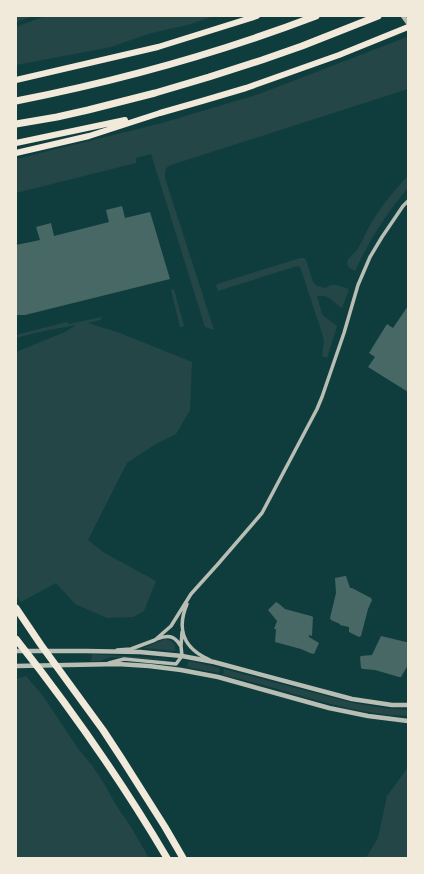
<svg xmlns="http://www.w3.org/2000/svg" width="424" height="874" font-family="'Roboto Condensed',sans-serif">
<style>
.green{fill:#244646}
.building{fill:#486865}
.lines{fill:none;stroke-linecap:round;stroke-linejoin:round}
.minor{stroke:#b8beb3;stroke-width:3.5}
.tertiary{stroke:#b8beb3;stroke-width:4.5}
.trunk{stroke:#f1e9da;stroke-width:6}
.motorway{stroke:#f1e9da;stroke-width:7}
</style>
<rect width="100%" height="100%" fill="#0f3d3e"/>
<path class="green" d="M 16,16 L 33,16 L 16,22 Z
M 45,16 L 214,16 L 191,24 L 148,34 L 111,47 L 16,65 L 16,27 Z
M 407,37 L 408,38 L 408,89 L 171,165 L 166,168 L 165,173 L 165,178 L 214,330 L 205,327 L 151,154 L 136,158 L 136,163 L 16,193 L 16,159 L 162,123 L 259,94 Z
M 408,176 L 408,188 C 386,213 369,241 355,271 C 351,269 347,267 347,262 C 348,257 356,253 358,248 C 364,239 367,229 373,220 C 383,204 395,189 408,176 Z
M 300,258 L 304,258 L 306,260 L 313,282 L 317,286 L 321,287 L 326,288 L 330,285 L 336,285 L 349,289 L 342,308 C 332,302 330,294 317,296 L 322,314 L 325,317 L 337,326 L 327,358 L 322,356 L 324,341 L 321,330 L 300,267 L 297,266 L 218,291 L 216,285 L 223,282 Z
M 174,289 L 184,326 L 182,327 L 180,327 L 171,290 Z
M 101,317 L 101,320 L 88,323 L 120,333 L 192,362 L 190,410 L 176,434 L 156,444 L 127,463 L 88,540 L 103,552 L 156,581 L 144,611 L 133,617 L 107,618 L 75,604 L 56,583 L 21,602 L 16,596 L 16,352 L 65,332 L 76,325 L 39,332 L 16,338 L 16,335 L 67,322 L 69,324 Z
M 166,639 C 172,641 176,644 175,651 L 144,648 L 158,642 Z
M 92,654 L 168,659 L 167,660 L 111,657 L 100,661 L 91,661 Z
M 189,661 L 220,668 L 219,673 L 187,667 L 188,663 Z
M 224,669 L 353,703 L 384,708 L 408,710 L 408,716 C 344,714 285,688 223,675 Z
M 26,676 L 43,696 L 77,747 L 91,764 L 102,780 L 116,805 L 131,827 L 149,858 L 16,858 L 16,679 Z
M 408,767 L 408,858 L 366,858 L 378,838 L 387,796 Z"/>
<path class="building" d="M 122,206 L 125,218 L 150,212 L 170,279 L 25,315 L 16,315 L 16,245 L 40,240 L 36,227 L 51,223 L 54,236 L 109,222 L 106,210 Z
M 408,306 L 408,392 L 368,367 L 375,357 L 369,353 L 387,324 L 393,328 Z
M 345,576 L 346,576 L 350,588 L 352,588 L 371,598 L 372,600 L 368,609 L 361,636 L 359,637 L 349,632 L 349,627 L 340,625 L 340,624 L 331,620 L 330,618 L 336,593 L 335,578 Z
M 276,602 L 278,603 L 285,609 L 311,616 L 313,617 L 312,636 L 309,635 L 309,637 L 319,643 L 314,654 L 310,653 L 301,649 L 275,642 L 276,629 L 274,629 L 277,621 L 268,610 Z
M 381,636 L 406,642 L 408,642 L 408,665 L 401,677 L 399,677 L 375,670 L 363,669 L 361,668 L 360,657 L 361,656 L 372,655 Z"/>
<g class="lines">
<path class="minor" d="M 187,604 C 176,630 184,649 210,660
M 157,639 C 167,635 174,635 180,645
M 117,650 L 131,649 L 155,640 L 171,626 L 191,594 L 218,564 L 262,513 L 317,409 L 322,397 L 344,333 L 358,285 L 370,257 L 382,237 L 403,206 L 408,201
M 109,663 L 124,659 L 176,664 L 182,656 L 181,646 L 182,632"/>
<path class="tertiary" d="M 403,16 L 408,23
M 16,651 L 86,651 L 140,652 L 182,656 L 214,662 L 352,699 L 392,705 L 408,705
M 16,666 L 118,664 L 149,666 L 181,670 L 218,677 L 329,708 L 368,716 L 408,721"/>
<path class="trunk" d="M 16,80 L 158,47 L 257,16
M 16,143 L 125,120
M 16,153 L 89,136 L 160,113 L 202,101 L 246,88 L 339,55 L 408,27"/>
<path class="motorway" d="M 16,101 C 118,81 219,53 316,16
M 16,124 L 57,117 L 88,110 L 155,93 L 209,77 L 262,60 L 302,46 L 378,16
M 16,608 L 41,645 L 103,730 L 122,759 L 165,827 L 183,858
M 16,639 C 72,710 121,780 167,858"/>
</g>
<rect width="424" height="874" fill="none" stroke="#f1e9da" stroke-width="34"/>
</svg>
